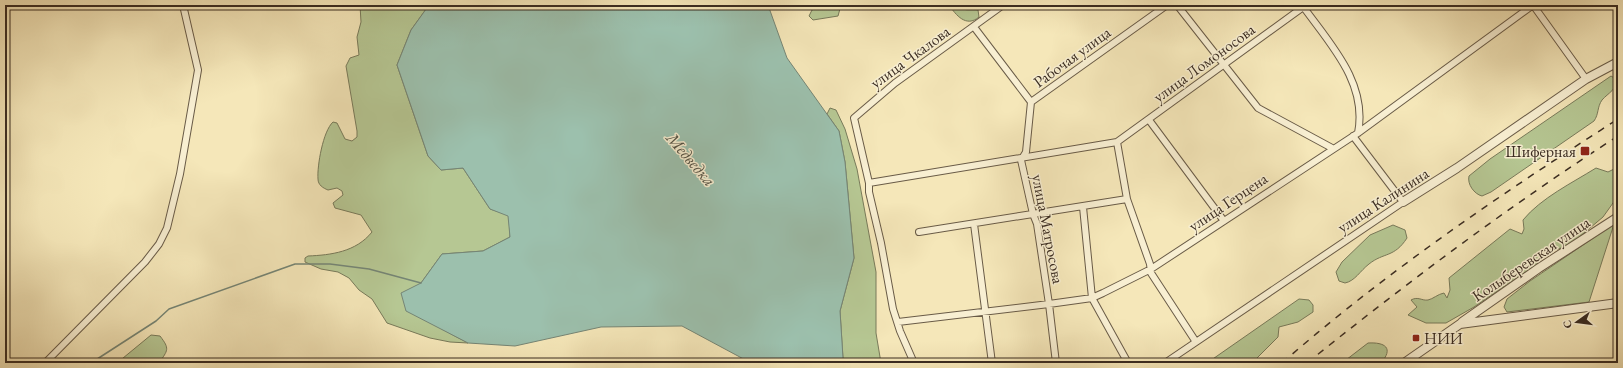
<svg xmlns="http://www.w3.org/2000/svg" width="1623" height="368" font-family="'EB Garamond',serif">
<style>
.green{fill:#b6c793;stroke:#787a5a}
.water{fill:#9cc0ad;stroke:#758575}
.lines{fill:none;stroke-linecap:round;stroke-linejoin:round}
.stream{stroke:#758575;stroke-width:1.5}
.minor-casing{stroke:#695b47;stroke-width:8}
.tertiary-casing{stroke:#695b47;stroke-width:10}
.minor{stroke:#f8efd2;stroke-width:6}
.tertiary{stroke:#f8efd2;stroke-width:8}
.rail{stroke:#3a2c21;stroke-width:1.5;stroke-dasharray:7 7;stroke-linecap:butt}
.poi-dot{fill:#8f2418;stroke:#f8efd2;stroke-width:1.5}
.labels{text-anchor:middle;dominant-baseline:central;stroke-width:3;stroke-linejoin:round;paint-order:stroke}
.street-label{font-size:16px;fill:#3a2c21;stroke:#f8efd2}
.poi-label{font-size:16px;fill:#3a2c21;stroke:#f8efd2;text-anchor:end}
.water-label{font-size:17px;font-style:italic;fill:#525144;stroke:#f8efd2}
</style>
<rect width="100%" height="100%" fill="#f5e7b9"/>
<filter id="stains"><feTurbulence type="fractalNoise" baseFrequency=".005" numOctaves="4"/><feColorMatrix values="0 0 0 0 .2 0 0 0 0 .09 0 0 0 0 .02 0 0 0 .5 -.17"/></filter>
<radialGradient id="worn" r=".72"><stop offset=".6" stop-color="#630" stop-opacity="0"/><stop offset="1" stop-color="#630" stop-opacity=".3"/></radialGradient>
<path class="green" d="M 360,5 L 429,5 L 411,30 L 397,65 L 428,156 L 441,170 L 463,168 L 490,209 L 509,215 L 510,237 L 483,251 L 442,254 L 421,283 L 442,329 L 468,343 L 450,342 L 430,338 L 387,323 L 372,299 L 359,290 L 349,278 L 338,272 L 321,269 L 305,262 L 305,258 L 308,256 C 331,255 356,252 372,232 L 361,215 L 335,208 L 333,203 L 343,195 L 342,191 L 337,188 L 328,190 C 323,188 318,185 318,179 C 317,166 323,131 333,122 L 337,123 L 345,139 L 352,141 L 357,137 L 357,131 L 346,66 L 350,58 L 359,55 L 357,37 L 361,22 Z
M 822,5 L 841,5 L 838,16 L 813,20 L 809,16 L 812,10 Z
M 949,5 L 957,5 C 963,12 970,9 978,10 L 979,17 C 966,28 956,15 949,5 Z
M 1611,76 L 1616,79 C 1618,89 1608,93 1602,100 C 1597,107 1599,114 1594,121 L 1491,192 L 1482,196 C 1474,194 1467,184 1469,176 L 1490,159 Z
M 830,108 L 836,110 L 845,129 L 857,169 L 876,272 L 876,333 L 881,363 L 846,363 L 843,359 L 840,311 L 854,258 L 845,162 L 839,131 L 827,114 Z
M 1618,167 L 1618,196 L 1603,217 L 1571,244 L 1558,249 L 1542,251 L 1539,263 L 1474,307 L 1446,323 L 1426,323 L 1408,315 L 1417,307 L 1411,300 C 1418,296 1422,301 1428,300 C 1433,299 1438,294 1444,293 L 1447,298 L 1450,290 L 1449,278 L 1510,229 L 1522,234 L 1524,229 L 1523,220 C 1541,198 1572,183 1596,168 L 1608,172 Z
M 1614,224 L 1589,302 L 1507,312 L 1504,307 L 1507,299 L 1530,281 Z
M 1393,225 L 1405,230 L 1407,238 C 1394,258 1384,252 1369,264 C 1360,271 1355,281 1345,283 L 1339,281 L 1336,272 L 1342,262 L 1370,235 Z
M 1299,299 L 1309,300 L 1313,305 L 1313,312 L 1298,322 L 1279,327 L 1278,337 L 1252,363 L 1207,363 Z
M 151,335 L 160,336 C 170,349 168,350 159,363 L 117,363 Z
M 1368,343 C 1385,342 1394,348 1381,363 L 1342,363 Z"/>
<path class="water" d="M 429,5 L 768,5 L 787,58 L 839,131 L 845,162 L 854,258 L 840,311 L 843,358 L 846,363 L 751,363 L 682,326 L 601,327 L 515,346 L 468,343 L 406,311 L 401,293 L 421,283 L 442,254 L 483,251 L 510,237 L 508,216 L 490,209 L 463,168 L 441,170 L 428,156 L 397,65 L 411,30 Z"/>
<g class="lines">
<path class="stream" d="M 776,5 L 781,7 L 806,5
M 91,363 L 156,321 L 169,309 L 295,264 L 330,264 L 369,269 L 421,283"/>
<defs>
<path id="minor" d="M 1177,5 L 1258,108 L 1332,148
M 1302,5 C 1329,43 1368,82 1358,133
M 1533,5 L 1586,79
M 974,27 L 1031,102
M 1031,102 L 1026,152 L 1021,160 L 1033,214 L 1037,224 L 1049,304 L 1056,363
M 1031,102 L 1167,5
M 1149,120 L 1224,221
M 1117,142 L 1127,199 L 1150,264 L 1151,273 L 1196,342
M 869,183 L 1117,142 L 1306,5
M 1083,207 L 1092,298 L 1128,363
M 974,224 L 992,363
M 919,232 L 1127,199
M 898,322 L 1049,304 L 1092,298 L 1103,293 L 1151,269 L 1358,133 L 1533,5
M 45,363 L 145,262 L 159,244 L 167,228 L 180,174 L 198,70 L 183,5
M 914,363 L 900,331 L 893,309 L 881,243 L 869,192 L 869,183 L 854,118 L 895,83 L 1003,5
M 1165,363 L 1403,202 L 1353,136"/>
<path id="tertiary" d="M 1403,202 L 1457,168 L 1586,79 L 1618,62
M 1462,322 L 1539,268 L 1618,217
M 1404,363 L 1460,324 L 1618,303"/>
</defs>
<use href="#minor" class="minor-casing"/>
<use href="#tertiary" class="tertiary-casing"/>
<use href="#minor" class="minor"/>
<use href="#tertiary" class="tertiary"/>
<path class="rail" d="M 1282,363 C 1386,272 1501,194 1618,119
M 1307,363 C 1408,282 1509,206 1618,136"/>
</g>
<g class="poi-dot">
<rect x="1580" y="146" width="10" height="10" rx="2"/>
<rect x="1412" y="334" width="8" height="8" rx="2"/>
</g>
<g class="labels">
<g class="street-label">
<text transform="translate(910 57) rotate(-36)">улица Чкалова</text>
<text transform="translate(1072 57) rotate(-36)">Рабочая улица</text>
<text transform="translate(1204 63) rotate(-36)">улица Ломоносова</text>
<text transform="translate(1383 200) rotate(-33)">улица Калинина</text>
<text transform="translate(1228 202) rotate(-34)">улица Герцена</text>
<text transform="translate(1048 229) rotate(79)">улица Матросова</text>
<text transform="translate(1531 259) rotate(-34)">Колыберевская улица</text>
</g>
<g class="poi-label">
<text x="1576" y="151">Шиферная</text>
<text x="1424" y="338" text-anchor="start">НИИ</text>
</g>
<g class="water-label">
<text transform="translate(691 159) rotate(49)">Медведка</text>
</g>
</g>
<rect width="1623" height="368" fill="none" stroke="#f5e7b9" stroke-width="20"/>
<rect x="6" y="6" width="1611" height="356" fill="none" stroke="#3a2c21" stroke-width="2"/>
<rect x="10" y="10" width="1603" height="348" fill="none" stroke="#3a2c21"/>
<g transform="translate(1577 322) rotate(256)" stroke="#f8efd2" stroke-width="3" paint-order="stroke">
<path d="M0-3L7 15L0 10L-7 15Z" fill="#3a2c21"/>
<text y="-6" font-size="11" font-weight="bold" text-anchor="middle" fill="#3a2c21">С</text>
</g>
<rect width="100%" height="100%" filter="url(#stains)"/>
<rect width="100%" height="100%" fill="url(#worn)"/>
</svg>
